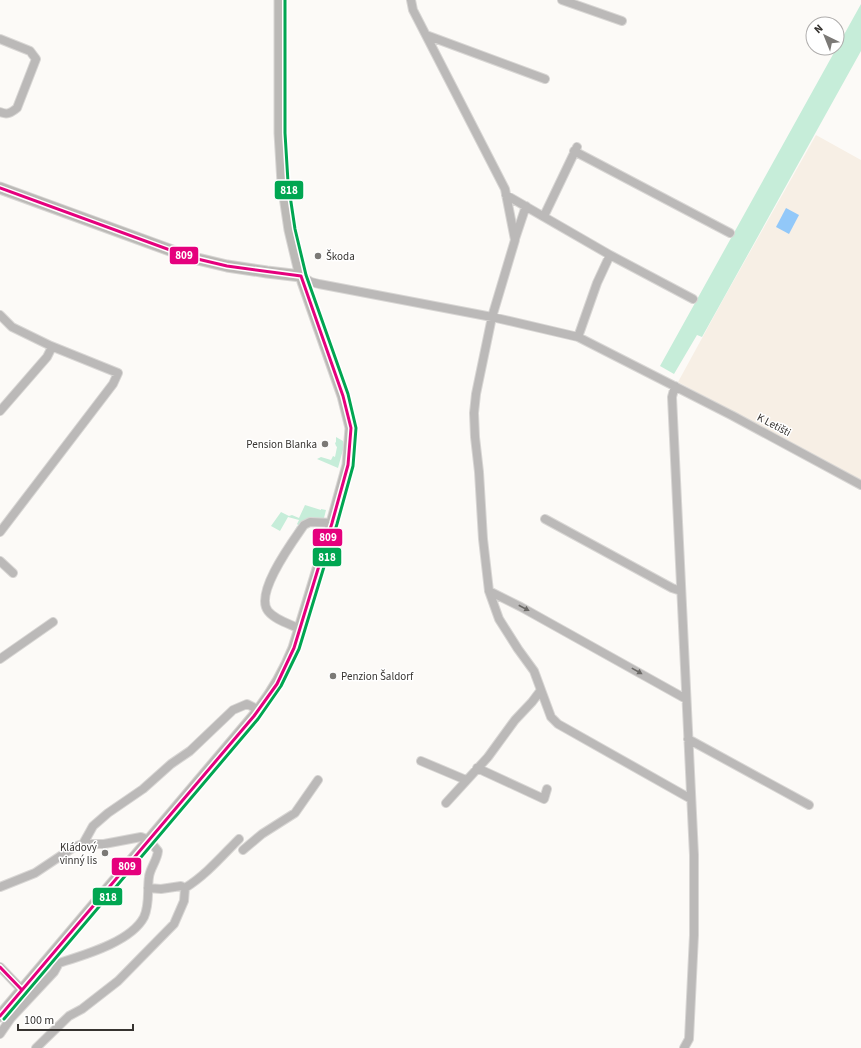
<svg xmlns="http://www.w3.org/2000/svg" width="861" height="1048" font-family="'Source Sans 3',sans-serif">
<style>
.built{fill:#f7efe5}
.green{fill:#c6edd9}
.water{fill:#92c8f9}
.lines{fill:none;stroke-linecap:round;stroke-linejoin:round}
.street-casing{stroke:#d8d6d4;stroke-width:10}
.secondary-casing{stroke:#d8d6d4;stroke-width:13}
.street{stroke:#bbb9b8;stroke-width:8}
.secondary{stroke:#bbb9b6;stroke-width:11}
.bus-1-casing{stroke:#fff;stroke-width:6}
.bus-2-casing{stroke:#fff;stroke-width:6}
.bus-1{stroke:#e5007d;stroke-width:3}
.bus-2{stroke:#00a651;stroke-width:3}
.oneway{fill:#6b6966}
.poi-dot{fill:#7b7976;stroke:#fff;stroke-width:1.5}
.labels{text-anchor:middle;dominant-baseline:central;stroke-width:3;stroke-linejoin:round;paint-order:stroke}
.poi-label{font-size:11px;fill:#363330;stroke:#fff;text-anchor:start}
.street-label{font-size:11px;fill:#363330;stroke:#fff}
.line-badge{stroke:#fff;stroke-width:1.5}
.badge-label{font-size:11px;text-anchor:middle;font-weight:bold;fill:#fff}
</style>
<rect width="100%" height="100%" fill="#fcfaf7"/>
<path class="built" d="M 816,135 L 861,160 L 861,481 L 678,382 L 724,298 Z"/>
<path class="green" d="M 861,4 L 861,51 L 702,337 L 697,335 L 674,374 L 660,366 Z
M 336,437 L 343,441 L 344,446 L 338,468 L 317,459 L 321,457 L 331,460 L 333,456 L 335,457 L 337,447 L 336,446 L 335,443 L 336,442 Z
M 305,505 L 321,510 L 321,509 L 326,510 L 323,522 L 307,521 L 287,546 L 297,526 L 299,526 L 297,524 L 299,520 L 288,517 L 280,531 L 271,526 L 281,512 L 289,516 L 292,515 L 299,518 Z"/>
<path class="water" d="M 786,208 L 799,215 L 789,234 L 776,227 Z"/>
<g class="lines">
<defs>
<path id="street" d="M 411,0 L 413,10 L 505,189 L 515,240 L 492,317 L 476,394 L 474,413 L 475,437 L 479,472 L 483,539 L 489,591 L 499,619 L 518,649 L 534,671 L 541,690 L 532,702 L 515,720 L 488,757 L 446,803
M 562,0 L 622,21
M 426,35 L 545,79
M 0,39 L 30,51 L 36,59 L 17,108 C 11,113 7,115 0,112
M 574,151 L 730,233
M 506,195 L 610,255 L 597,283 L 578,337
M 544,216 L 577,147
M 515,239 L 526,206
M 610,255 L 693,299
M 301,276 L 311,282 L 319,284 L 492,317 L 578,337 L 733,416 L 861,485
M 0,315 L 12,327 L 51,346 L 118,373 L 113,384 L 0,532
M 675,386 L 672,397 L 694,855 L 694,935 L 689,1039 L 684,1048
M 0,411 L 47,357 L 52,347
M 545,519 L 672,588 L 681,591
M 0,561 L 13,573
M 489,591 L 521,607 L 686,699
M 300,629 C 290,624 275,620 268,611 C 254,593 293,541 304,525 L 310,522 L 332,523
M 0,659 L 53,622
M 541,690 L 551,717 L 558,724 L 691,799
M 688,739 L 809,805
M 421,761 L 466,780
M 477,768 L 544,799 L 547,789
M 83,844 L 93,826 L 108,813 L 143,789 L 171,764 L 190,751 L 233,710 L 247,704 L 259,710
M 243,850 L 262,834 L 295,813 L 318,780
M 0,887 L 35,873 L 74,847 L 83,844 L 104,844 L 141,837 L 149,840 L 158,851 C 157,861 150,868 149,877 C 147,890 150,904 144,917 C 131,942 84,955 59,963
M 185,888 C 206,875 222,856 239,839
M 0,967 L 22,990
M 0,1034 L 11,1018 L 54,972 L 59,963
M 36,1048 L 69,1016 L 82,1009 L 118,981 L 174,924 L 184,901 L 185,888 L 181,886 L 161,889 L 148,888"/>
<path id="secondary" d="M 0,188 L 189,257 L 227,266 L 267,272 L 301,276
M 0,1016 L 254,716 C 271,695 284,673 294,648 L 332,523 L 348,465 L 351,428 L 343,396 L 301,276 L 290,230 L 283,183 L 280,133 L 280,0"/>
</defs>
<use href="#street" class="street-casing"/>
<use href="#secondary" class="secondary-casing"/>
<use href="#street" class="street"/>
<use href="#secondary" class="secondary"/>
<defs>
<path id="bus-1" d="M 0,188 L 189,257 L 227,266 L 301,276 L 343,396 L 351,428 L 348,465 L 332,523 L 294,648 L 277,684 L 254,716 L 0,1016
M 0,967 L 22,990"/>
<path id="bus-2" d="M 4,1019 L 258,719 L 281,686 L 299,649 L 337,524 L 353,466 L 356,428 L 348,394 L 306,275 L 295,229 L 288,182 L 285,133 L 285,0"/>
</defs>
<use href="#bus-1" class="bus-1-casing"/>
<use href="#bus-2" class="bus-2-casing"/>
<use href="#bus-1" class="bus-1"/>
<use href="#bus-2" class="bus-2"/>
</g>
<defs><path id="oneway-solid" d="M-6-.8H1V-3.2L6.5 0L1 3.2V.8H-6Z"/></defs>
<g class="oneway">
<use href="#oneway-solid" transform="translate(524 608) rotate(28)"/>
<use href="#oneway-solid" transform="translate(637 671) rotate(29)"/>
</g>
<g class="poi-dot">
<circle cx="318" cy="256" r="4"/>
<circle cx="325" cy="444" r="4"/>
<circle cx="333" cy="676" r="4"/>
<circle cx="105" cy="853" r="4"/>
</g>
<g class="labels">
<g class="poi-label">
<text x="326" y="256">Škoda</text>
<text x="317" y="444" text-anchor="end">Pension Blanka</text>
<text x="341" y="676">Penzion Šaldorf</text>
<text x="97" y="847" text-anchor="end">Kládový<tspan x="97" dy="13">vinný lis</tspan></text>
</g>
<g class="street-label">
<text transform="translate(774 425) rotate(28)">K Letišti</text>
</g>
</g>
<g class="line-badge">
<rect x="274" y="180" width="30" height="20" rx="4" fill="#00a651"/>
<rect x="169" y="246" width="30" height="19" rx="4" fill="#e5007d"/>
<rect x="312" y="528" width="31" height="19" rx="4" fill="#e5007d"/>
<rect x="312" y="547" width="30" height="20" rx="4" fill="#00a651"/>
<rect x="111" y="857" width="31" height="19" rx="4" fill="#e5007d"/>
<rect x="92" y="887" width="31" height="19" rx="4" fill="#00a651"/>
</g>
<g class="badge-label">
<text x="289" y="194">818</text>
<text x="184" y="259">809</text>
<text x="328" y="541">809</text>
<text x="327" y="561">818</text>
<text x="127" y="870">809</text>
<text x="108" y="901">818</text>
</g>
<g transform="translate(825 36) rotate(317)"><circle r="19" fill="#ffffff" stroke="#afadac"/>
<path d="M0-3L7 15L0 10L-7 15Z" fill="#7b7976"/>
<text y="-6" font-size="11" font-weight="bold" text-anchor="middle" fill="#363330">N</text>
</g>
<path d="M18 1024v6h115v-6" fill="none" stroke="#363330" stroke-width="2"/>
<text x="24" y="1024" font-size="12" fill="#363330" stroke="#ffffff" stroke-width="3" paint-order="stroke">100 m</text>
</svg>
